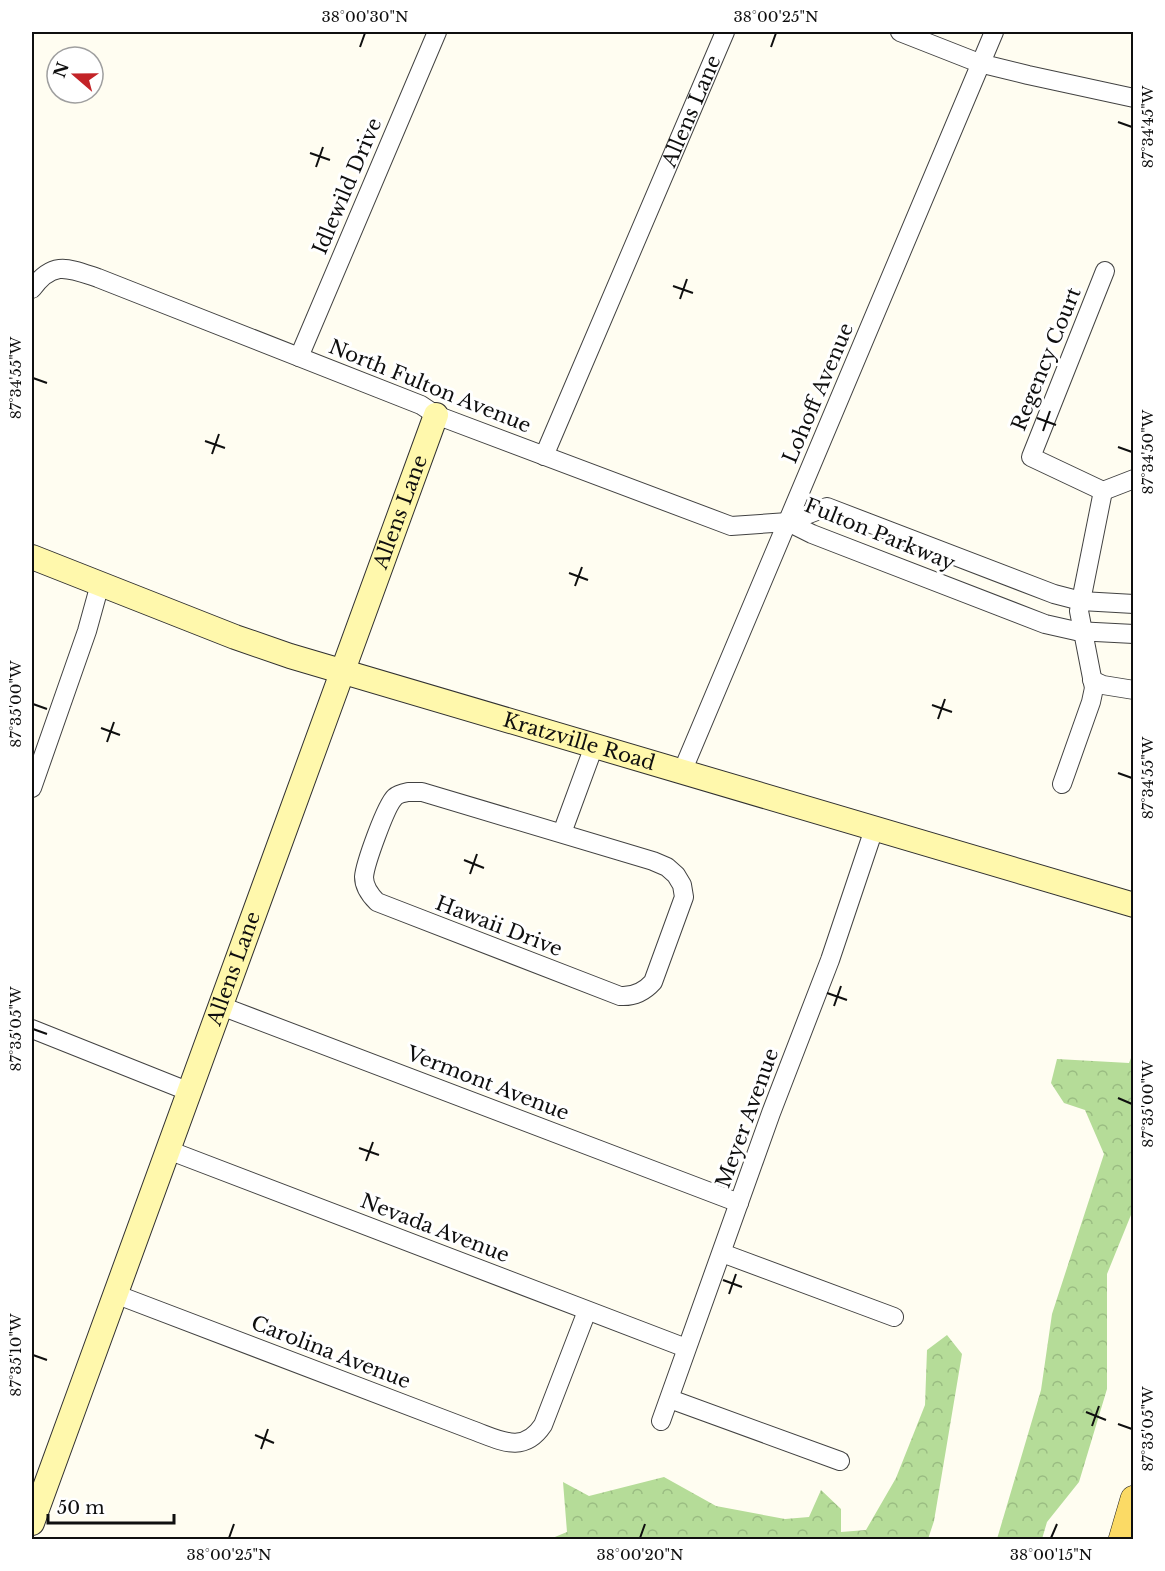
<svg xmlns="http://www.w3.org/2000/svg" width="1165" height="1571" font-family="'Libre Baskerville',serif">
<style>
.forest{fill:url(#forest-crowns)}
.lines{fill:none;stroke-linecap:round;stroke-linejoin:round}
.street-casing{stroke:#424242;stroke-width:20}
.secondary-casing{stroke:#313131;stroke-width:26}
.primary-casing{stroke:#202020;stroke-width:28}
.street{stroke:#fff;stroke-width:18}
.secondary{stroke:#fff8ac;stroke-width:24}
.primary{stroke:#fbda65;stroke-width:27}
.ticks{fill:none;stroke:#0f0f0f;stroke-width:2}
.labels{text-anchor:middle;dominant-baseline:central;stroke-width:6;stroke-linejoin:round;paint-order:stroke}
.street-label{font-size:20px;fill:#0f0f0f;stroke:#fff}
.neatline{fill:none;stroke:#0f0f0f;stroke-width:2}
.ticks-label{font-size:15px;text-anchor:middle;fill:#0f0f0f}
</style>
<defs>
<pattern id="forest-crowns" width="20" height="18" patternUnits="userSpaceOnUse" patternTransform="scale(1.5)"><rect width="20" height="18" fill="#b5dc98"/><path d="M2 6a3 3 0 1 1 6 0M12 15a3 3 0 1 1 6 0" fill="none" stroke="#9abc82"/></pattern>
</defs>
<rect width="100%" height="100%" fill="#fffdf1"/>
<path class="forest" d="M 1133,1053 L 1133,1210 L 1107,1274 L 1107,1389 L 1079,1482 L 1047,1522 L 1042,1539 L 997,1539 L 1041,1390 L 1052,1314 L 1104,1154 L 1085,1110 L 1064,1103 L 1051,1083 L 1057,1059 L 1129,1063 Z
M 947,1335 L 962,1354 L 934,1521 L 928,1539 L 550,1539 L 567,1532 L 563,1482 L 589,1496 L 664,1477 L 716,1506 L 785,1519 L 809,1517 L 821,1490 L 841,1509 L 841,1532 L 866,1530 L 896,1478 L 925,1405 L 927,1350 Z"/>
<g class="lines">
<defs>
<g id="street">
<path d="M 900,32 L 979,63 L 1028,75 L 1134,98"/>
<path d="M 32,289 C 53,260 68,268 98,278 L 421,405 L 436,415 L 731,526 L 788,522 L 827,507 L 1054,594 L 1081,601 L 1134,604"/>
<path d="M 299,357 L 437,32"/>
<path id="s1" d="M 544,456 L 725,32"/>
<path d="M 1103,491 L 1031,457 L 1105,271"/>
<path d="M 1103,491 L 1134,479"/>
<path d="M 788,522 L 812,534 L 1045,624 L 1076,631 L 1134,634"/>
<path d="M 1092,680 L 1103,685 L 1134,690"/>
<path d="M 682,772 L 994,32"/>
<path d="M 1062,784 L 1091,702 L 1094,688 L 1079,611 L 1103,491"/>
<path d="M 32,788 L 87,631 L 100,584"/>
<path d="M 408,792 L 422,792 L 653,861 L 667,867 L 676,875 L 682,885 L 684,897 L 653,982 C 644,992 634,997 620,996 L 377,902 C 371,896 364,887 364,877 C 365,864 386,805 395,797 C 398,794 403,793 408,792 Z"/>
<path d="M 562,833 L 594,746"/>
<path d="M 221,1006 L 739,1203"/>
<path d="M 32,1029 L 190,1092"/>
<path d="M 168,1150 L 686,1348"/>
<path d="M 722,1253 L 894,1317"/>
<path d="M 115,1294 L 472,1430 C 500,1440 523,1455 543,1425 L 587,1311"/>
<path d="M 670,1399 L 840,1461"/>
<path d="M 661,1421 L 771,1113 L 830,960 L 874,829"/>
</g>
<g id="secondary">
<path id="s2" d="M 32,557 L 235,637 L 290,656 L 1134,905"/>
<path id="s3" d="M 32,1523 C 167,1154 299,784 436,415"/>
</g>
<path id="primary" d="M 1122,1540 L 1134,1499"/>
</defs>
<use href="#street" class="street-casing"/>
<use href="#secondary" class="secondary-casing"/>
<use href="#primary" class="primary-casing"/>
<use href="#street" class="street"/>
<use href="#secondary" class="secondary"/>
<use href="#primary" class="primary"/>
</g>
<path class="ticks" d="M 360,47 L 365,33M 771,47 L 776,33M 1118,122 L 1132,127M 310,153 L 330,160M 316,167 L 323,147M 673,286 L 693,293M 680,299 L 687,279M 33,378 L 47,383M 1037,418 L 1056,425M 1043,431 L 1050,411M 205,441 L 225,448M 1118,447 L 1132,452M 212,454 L 219,434M 569,573 L 588,580M 575,586 L 582,567M 33,704 L 47,709M 932,705 L 952,712M 938,719 L 945,699M 101,728 L 120,735M 107,742 L 114,722M 1118,773 L 1132,778M 464,860 L 484,868M 470,874 L 477,854M 827,993 L 847,1000M 834,1006 L 841,986M 33,1029 L 47,1034M 1118,1098 L 1132,1104M 359,1148 L 379,1155M 366,1161 L 373,1142M 723,1280 L 742,1287M 729,1294 L 736,1274M 33,1355 L 47,1360M 1086,1412 L 1106,1420M 1118,1424 L 1132,1429M 1092,1426 L 1099,1406M 255,1435 L 274,1443M 261,1449 L 268,1429M 229,1538 L 234,1524M 640,1538 L 645,1524M 1051,1538 L 1057,1524"/>
<g class="labels">
<g class="street-label">
<text stroke="none"><textPath href="#s1" startOffset="375">Allens Lane</textPath></text>
<text transform="translate(347 186) rotate(-67)">Idlewild Drive</text>
<text transform="translate(1046 359) rotate(-68)">Regency Court</text>
<text transform="translate(430 386) rotate(22)">North Fulton Avenue</text>
<text transform="translate(818 393) rotate(-67)">Lohoff Avenue</text>
<text stroke="none"><textPath href="#s3" startOffset="1076">Allens Lane</textPath></text>
<text transform="translate(880 534) rotate(22)">Fulton Parkway</text>
<text stroke="none"><textPath href="#s2" startOffset="578">Kratzville Road</textPath></text>
<text transform="translate(499 926) rotate(21)">Hawaii Drive</text>
<text stroke="none"><textPath href="#s3" startOffset="590">Allens Lane</textPath></text>
<text transform="translate(488 1083) rotate(21)">Vermont Avenue</text>
<text transform="translate(747 1118) rotate(-70)">Meyer Avenue</text>
<text transform="translate(435 1228) rotate(21)">Nevada Avenue</text>
<text transform="translate(331 1352) rotate(21)">Carolina Avenue</text>
</g>
</g>
<rect width="1165" height="1571" fill="none" stroke="#ffffff" stroke-width="66"/>
<g transform="translate(75 75) rotate(290)"><circle r="28" fill="#ffffff" stroke="#9f9f9f" stroke-width="1.5"/>
<path d="M0-4.5L10 22L0 15L-10 22Z" fill="#c32327"/>
<text y="-9" font-size="16" font-weight="bold" text-anchor="middle" fill="#0f0f0f">N</text>
</g>
<path d="M48 1514v9h126v-9" fill="none" stroke="#0f0f0f" stroke-width="3"/>
<text x="57" y="1514" font-size="18" fill="#0f0f0f" stroke="#ffffff" stroke-width="4.5" paint-order="stroke">50 m</text>
<rect x="33" y="33" width="1099" height="1505" class="neatline"/>
<g class="ticks-label">
<text x="365" y="22">38°00'30"N</text>
<text x="776" y="22">38°00'25"N</text>
<text transform="translate(1148 127) rotate(-90)" y="5">87°34'45"W</text>
<text transform="translate(16 378) rotate(-90)" y="5">87°34'55"W</text>
<text transform="translate(1148 452) rotate(-90)" y="5">87°34'50"W</text>
<text transform="translate(16 704) rotate(-90)" y="5">87°35'00"W</text>
<text transform="translate(1148 778) rotate(-90)" y="5">87°34'55"W</text>
<text transform="translate(16 1029) rotate(-90)" y="5">87°35'05"W</text>
<text transform="translate(1148 1104) rotate(-90)" y="5">87°35'00"W</text>
<text transform="translate(16 1355) rotate(-90)" y="5">87°35'10"W</text>
<text transform="translate(1148 1429) rotate(-90)" y="5">87°35'05"W</text>
<text x="229" y="1560">38°00'25"N</text>
<text x="640" y="1560">38°00'20"N</text>
<text x="1051" y="1560">38°00'15"N</text>
</g>
</svg>
